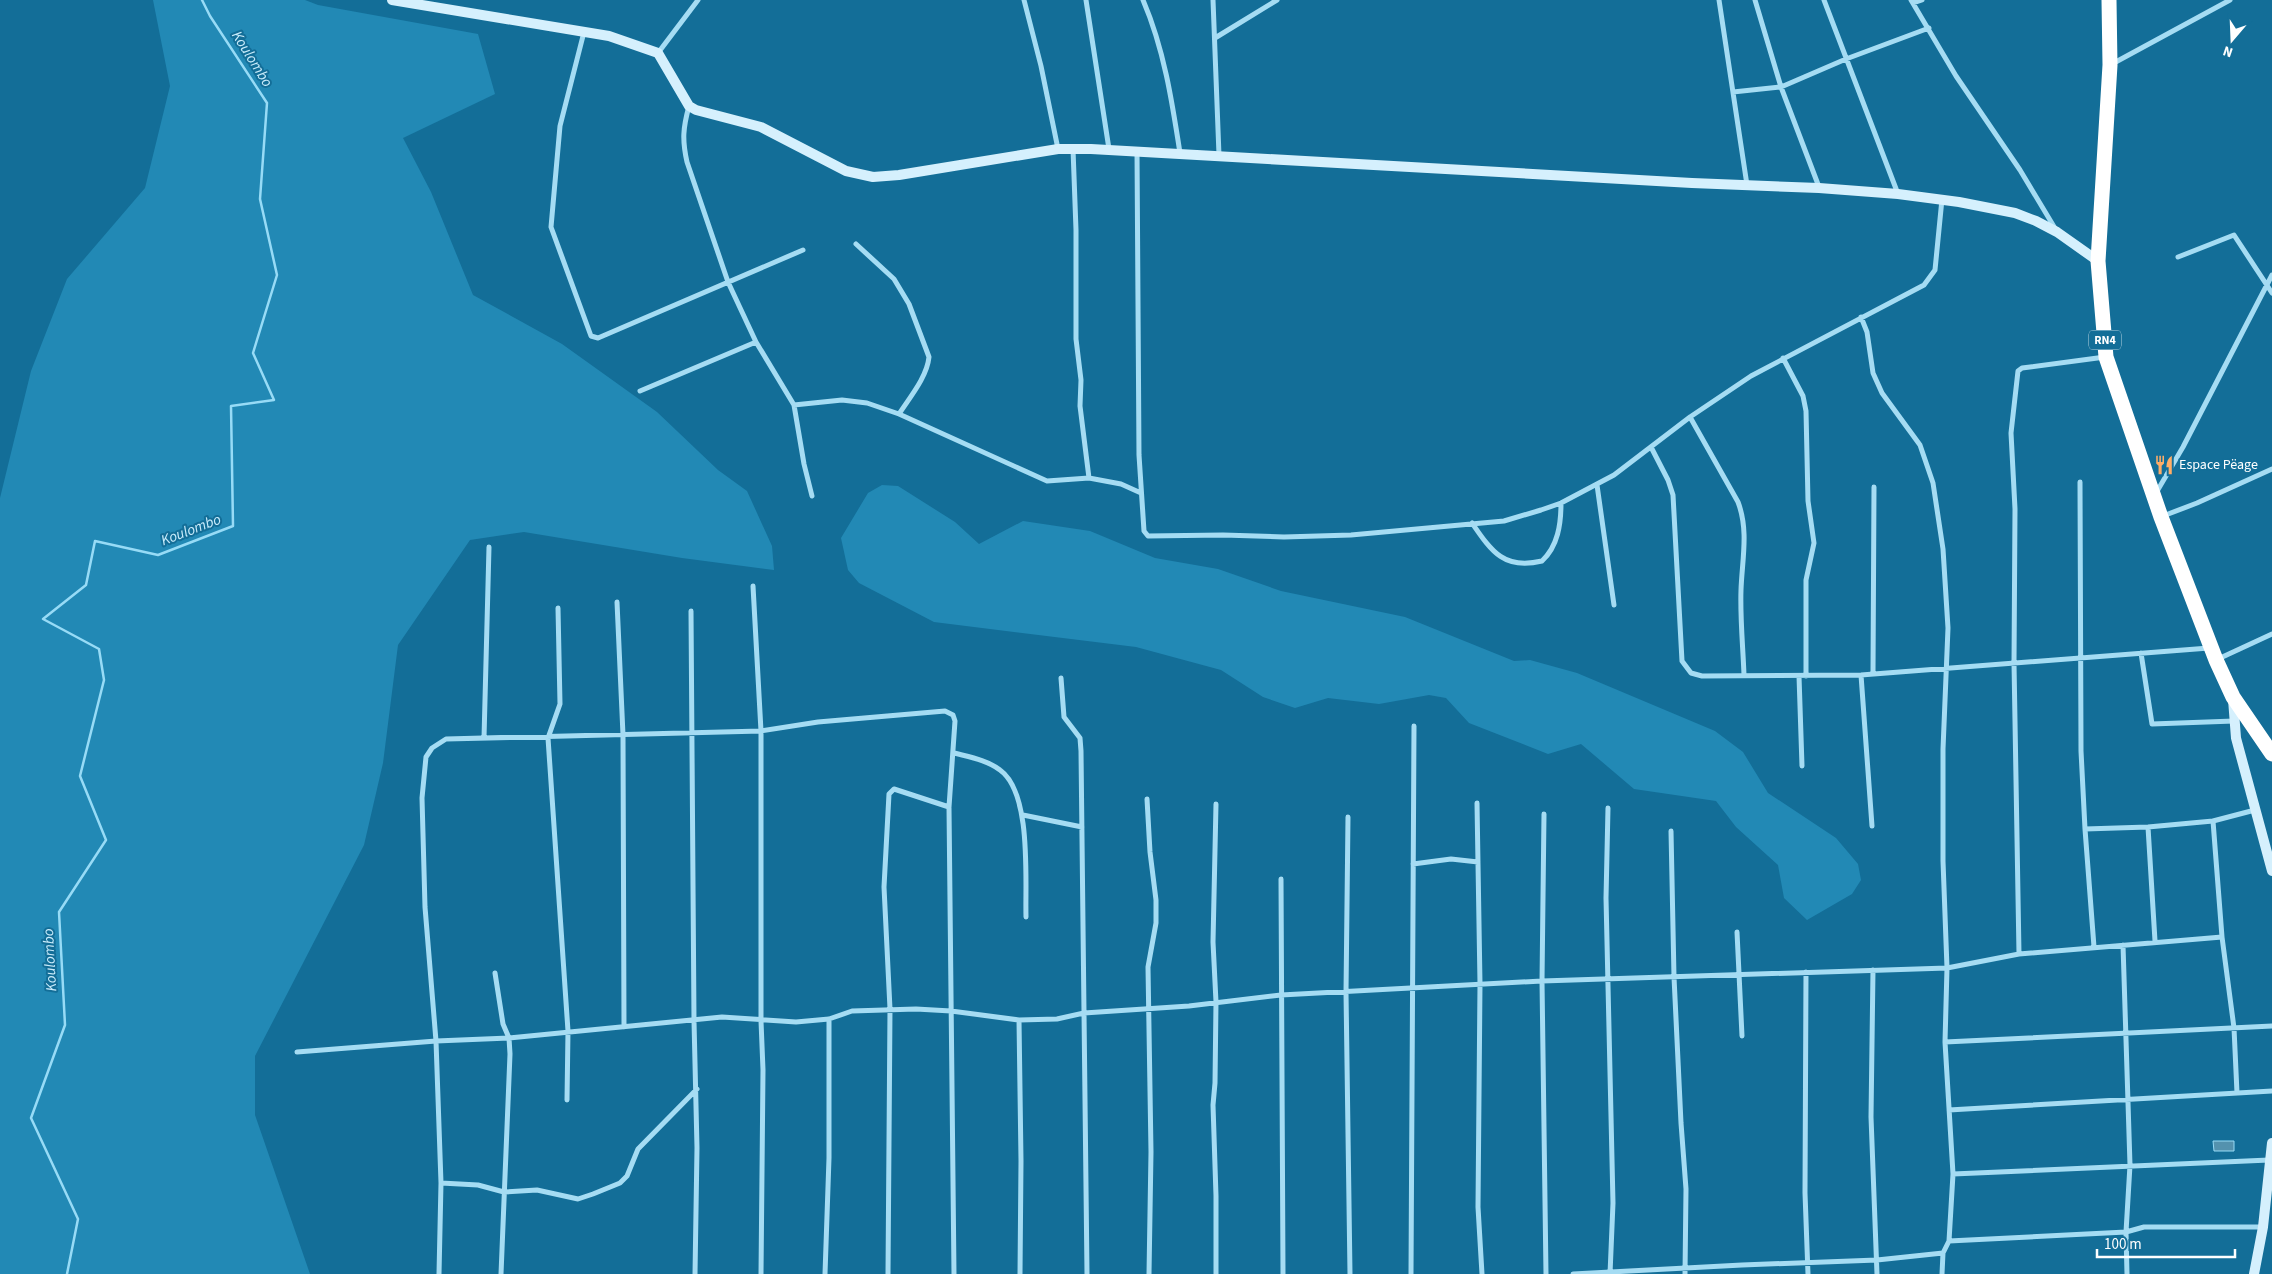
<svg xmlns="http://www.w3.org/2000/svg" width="2272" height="1274" font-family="'Source Sans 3',sans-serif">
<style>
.green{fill:#2289b5}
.water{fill:#5492ae;stroke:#97dbf6}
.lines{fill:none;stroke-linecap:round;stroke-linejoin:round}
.stream{stroke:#97dbf6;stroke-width:2.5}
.street{stroke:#a5dcf3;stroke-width:5}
.secondary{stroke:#d5f0fd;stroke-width:10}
.highway{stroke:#fff;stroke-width:15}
.labels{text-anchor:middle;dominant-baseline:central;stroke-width:4;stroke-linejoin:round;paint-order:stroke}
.shield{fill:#136e98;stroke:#b8d4e0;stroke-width:1}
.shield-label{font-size:12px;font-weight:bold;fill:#fff}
.poi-label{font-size:14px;fill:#fff;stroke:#136e98;text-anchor:start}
.water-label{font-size:15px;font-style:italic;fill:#c9ecfb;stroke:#136e98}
</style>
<rect width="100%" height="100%" fill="#136e98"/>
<path class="green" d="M 153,0 L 305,0 L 318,5 L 478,34 L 495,94 L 403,138 L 431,192 L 473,295 L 562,344 L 657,412 L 718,470 L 747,491 L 772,546 L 774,570 L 682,558 L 524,532 L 470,540 L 398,645 L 383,763 L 364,845 L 255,1056 L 255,1115 L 310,1274 L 0,1274 L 0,498 L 31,371 L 67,279 L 145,188 L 170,86 Z
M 882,485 L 898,486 L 955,522 L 979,544 L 1023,521 L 1090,531 L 1155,558 L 1218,569 L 1281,591 L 1405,617 L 1514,661 L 1530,660 L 1577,673 L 1715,731 L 1743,752 L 1768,793 L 1836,838 L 1858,864 L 1861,880 L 1852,894 L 1807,920 L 1784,898 L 1778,865 L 1736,827 L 1716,801 L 1634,789 L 1581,744 L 1548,754 L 1469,723 L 1446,698 L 1429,695 L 1379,704 L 1328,698 L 1295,708 L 1263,697 L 1221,670 L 1136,647 L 934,622 L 859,583 L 848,570 L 841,538 L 868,493 Z"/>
<path class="water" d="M 2213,1141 L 2234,1141 L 2234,1151 L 2214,1151 Z"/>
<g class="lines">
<path class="stream" d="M 67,1274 L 78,1219 L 31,1118 L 65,1025 L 59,912 L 106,840 L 80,776 L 104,680 L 99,649 L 43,619 L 86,585 L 95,541 L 158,555 L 233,526 L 231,406 L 274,400 L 253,353 L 277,275 L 260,199 L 267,103 L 210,16 L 202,0"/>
<path class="street" d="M 1024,0 L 1041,66 L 1058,149
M 1086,0 L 1109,149
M 1143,0 C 1164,49 1172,101 1180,153
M 1213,0 L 1219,155
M 1719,0 L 1747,185
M 1755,0 L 1781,87 L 1819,187
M 1824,0 L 1898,194
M 1911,0 L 1956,76 L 2020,170 L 2056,230
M 1913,3 L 1922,0
M 584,32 L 560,126 L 551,227 L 591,336 L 598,338 L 803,250
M 1215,38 L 1277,0
M 658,53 L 698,0
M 2112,64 L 2230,0
M 1733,92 L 1781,87 L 1846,59 L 1929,28
M 689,106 C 683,128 682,140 687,162 L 728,282 L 756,342 L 794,405 L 804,464 L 812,496
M 1137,151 L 1139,455 L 1144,531 L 1148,536 L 1223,535 L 1284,537 L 1351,535 L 1504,521 L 1541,510 L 1561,503 L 1614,475 L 1690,417 L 1751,376 L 1924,285 L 1935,270 L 1942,199
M 856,244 L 894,279 L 909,304 L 929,357 C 927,377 910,397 899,414
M 2178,257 L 2234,235 L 2272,293
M 1861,317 L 1867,332 L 1873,373 L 1882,393 L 1920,445 L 1933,483 L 1943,549 L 1948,628 L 1943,749 L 1943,861 L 1947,968 L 1945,1042 L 1953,1174 L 1949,1241 L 1943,1253 L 1942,1274
M 2105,357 L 2022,368 L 2018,371 L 2011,433 L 2015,509 L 2014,663 L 2019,954 L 2222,937 L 2213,821 L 2255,810
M 1783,358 L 1803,396 L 1806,411 L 1808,501 L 1814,543 L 1806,580 L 1806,676
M 640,391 L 756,342
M 794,405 L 842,400 L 867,403 L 899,414 L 1047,481 L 1089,478 L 1080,406 L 1081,380 L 1076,339 L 1076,230 L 1073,149
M 1690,417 L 1738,502 C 1749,531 1742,560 1741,590 C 1740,618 1743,647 1744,675
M 1651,447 L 1668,480 L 1673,495 L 1682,661 L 1691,673 L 1702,676 L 1861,675 L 2209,648
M 1089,478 L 1121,484 L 1141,493
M 2080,482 L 2081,751 L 2085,829 L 2148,827 L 2213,821
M 1597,485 L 1614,605
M 2156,493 L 2183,447 L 2272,275
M 2163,516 L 2197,503 L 2272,469
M 1472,523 C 1492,552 1504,570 1542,561 C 1558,546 1561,524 1561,503
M 753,586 L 761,731 L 761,1021 L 763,1070 L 761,1274
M 617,602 L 623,735 L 624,1027
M 558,608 L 560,704 L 548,738 L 568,1031 L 567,1100
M 691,611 L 694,1021 L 697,1148 L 695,1274
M 2141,653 L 2152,724 L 2234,721
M 2218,659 L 2272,634
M 1873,673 L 1874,487
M 1861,675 L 1872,826
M 1799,676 L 1802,766
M 1061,678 L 1064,717 L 1080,738 L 1081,751 L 1087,1274
M 484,738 L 489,547
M 954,753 C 969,757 987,760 1000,770 C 1032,793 1025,880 1026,917
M 1147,799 L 1150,852 L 1156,900 L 1156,923 L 1148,967 L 1151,1152 L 1149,1274
M 1477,803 L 1480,984 L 1478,1207 L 1482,1274
M 1216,804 L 1213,942 L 1216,1002 L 1215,1083 L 1213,1105 L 1216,1196 L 1216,1274
M 1608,808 L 1606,898 L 1613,1203 L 1610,1274
M 1544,814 L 1542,981 L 1546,1274
M 1023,815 L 1082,827
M 1348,817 L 1346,992 L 1350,1274
M 2148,827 L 2155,941
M 2085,829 L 2094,947
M 1671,831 L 1674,977 L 1681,1123 L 1686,1189 L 1685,1274
M 1413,864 L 1451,859 L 1478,862
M 1281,879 L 1283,1274
M 1737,932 L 1742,1036
M 2222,937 L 2234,1028 L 2237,1093
M 2123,945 L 2130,1165 L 2126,1232 L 2127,1274
M 1873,970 L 1871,1117 L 1877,1274
M 1806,972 L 1805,1193 L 1808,1274
M 495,973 L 503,1024 L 509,1038 L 510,1054 L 501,1274
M 1019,1020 L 1021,1161 L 1020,1274
M 1945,1042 L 2272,1026
M 297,1052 L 436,1041 L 509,1038 L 722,1017 L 796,1022 L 829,1019 L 852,1011 L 916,1009 L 951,1011 L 1019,1020 L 1057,1019 L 1084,1013 L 1189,1006 L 1281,995 L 1542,981 L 1947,968 L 2019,954
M 1949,1110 L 2272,1091
M 1953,1174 L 2269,1160 L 2271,1162
M 441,1183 L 478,1185 L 504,1192 L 537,1190 L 578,1199 L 593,1194 L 620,1183 L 627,1176 L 638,1149 L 697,1089
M 1949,1241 L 2126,1232 L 2144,1227 L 2263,1227
M 439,1274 L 441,1183 L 436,1041 L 425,907 L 422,798 L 426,757 L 432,748 L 446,739 L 761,731 L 818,722 L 945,711 L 953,715 L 955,721 L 949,807 L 954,1274
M 825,1274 L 829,1158 L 829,1019
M 888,1274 L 890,1009 L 884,887 L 889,794 L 894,789 L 949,807
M 1411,1274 L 1414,726
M 1573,1274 L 1742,1265 L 1877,1260 L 1943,1253"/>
<path class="secondary" d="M 392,0 L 609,36 L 658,53 L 689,106 L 696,110 L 761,127 L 846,171 L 873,177 L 899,175 L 1058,149 L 1091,149 L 1692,183 L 1819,188 L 1898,194 L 1959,202 L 2015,213 L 2036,221 L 2057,232 L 2098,261
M 2233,699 L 2236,738 L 2272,871
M 2254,1274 L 2263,1227 L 2272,1143"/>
<path class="highway" d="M 2109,0 L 2110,65 L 2098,261 L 2106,357 L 2161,517 L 2216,660 L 2233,697 L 2272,754"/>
</g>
<defs>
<symbol id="restaurant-bare" viewBox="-9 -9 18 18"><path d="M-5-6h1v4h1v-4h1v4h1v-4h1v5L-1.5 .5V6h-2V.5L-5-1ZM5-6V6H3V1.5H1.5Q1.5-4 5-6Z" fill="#ffad67" stroke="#136e98" stroke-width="2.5" paint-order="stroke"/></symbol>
</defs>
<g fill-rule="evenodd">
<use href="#restaurant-bare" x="2150" y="451" width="28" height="28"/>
</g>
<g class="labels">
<rect class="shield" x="2089" y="330.5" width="32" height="19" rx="4"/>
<g class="shield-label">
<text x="2105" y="340">RN4</text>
</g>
<g class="poi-label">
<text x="2179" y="465">Espace Pëage</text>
</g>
<g class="water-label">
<text transform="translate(252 59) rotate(58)">Koulombo</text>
<text transform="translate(191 530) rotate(-21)">Koulombo</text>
<text transform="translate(50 960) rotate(-93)">Koulombo</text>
</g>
</g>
<g transform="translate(2232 40) rotate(199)" stroke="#136e98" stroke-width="4" paint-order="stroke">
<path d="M0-4L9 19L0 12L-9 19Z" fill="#ffffff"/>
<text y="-8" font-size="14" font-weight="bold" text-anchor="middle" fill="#ffffff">N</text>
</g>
<path d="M2097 1249v8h138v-8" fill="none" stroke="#ffffff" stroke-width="2.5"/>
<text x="2104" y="1249" font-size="15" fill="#ffffff" stroke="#136e98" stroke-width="4" paint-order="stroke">100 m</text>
</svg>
